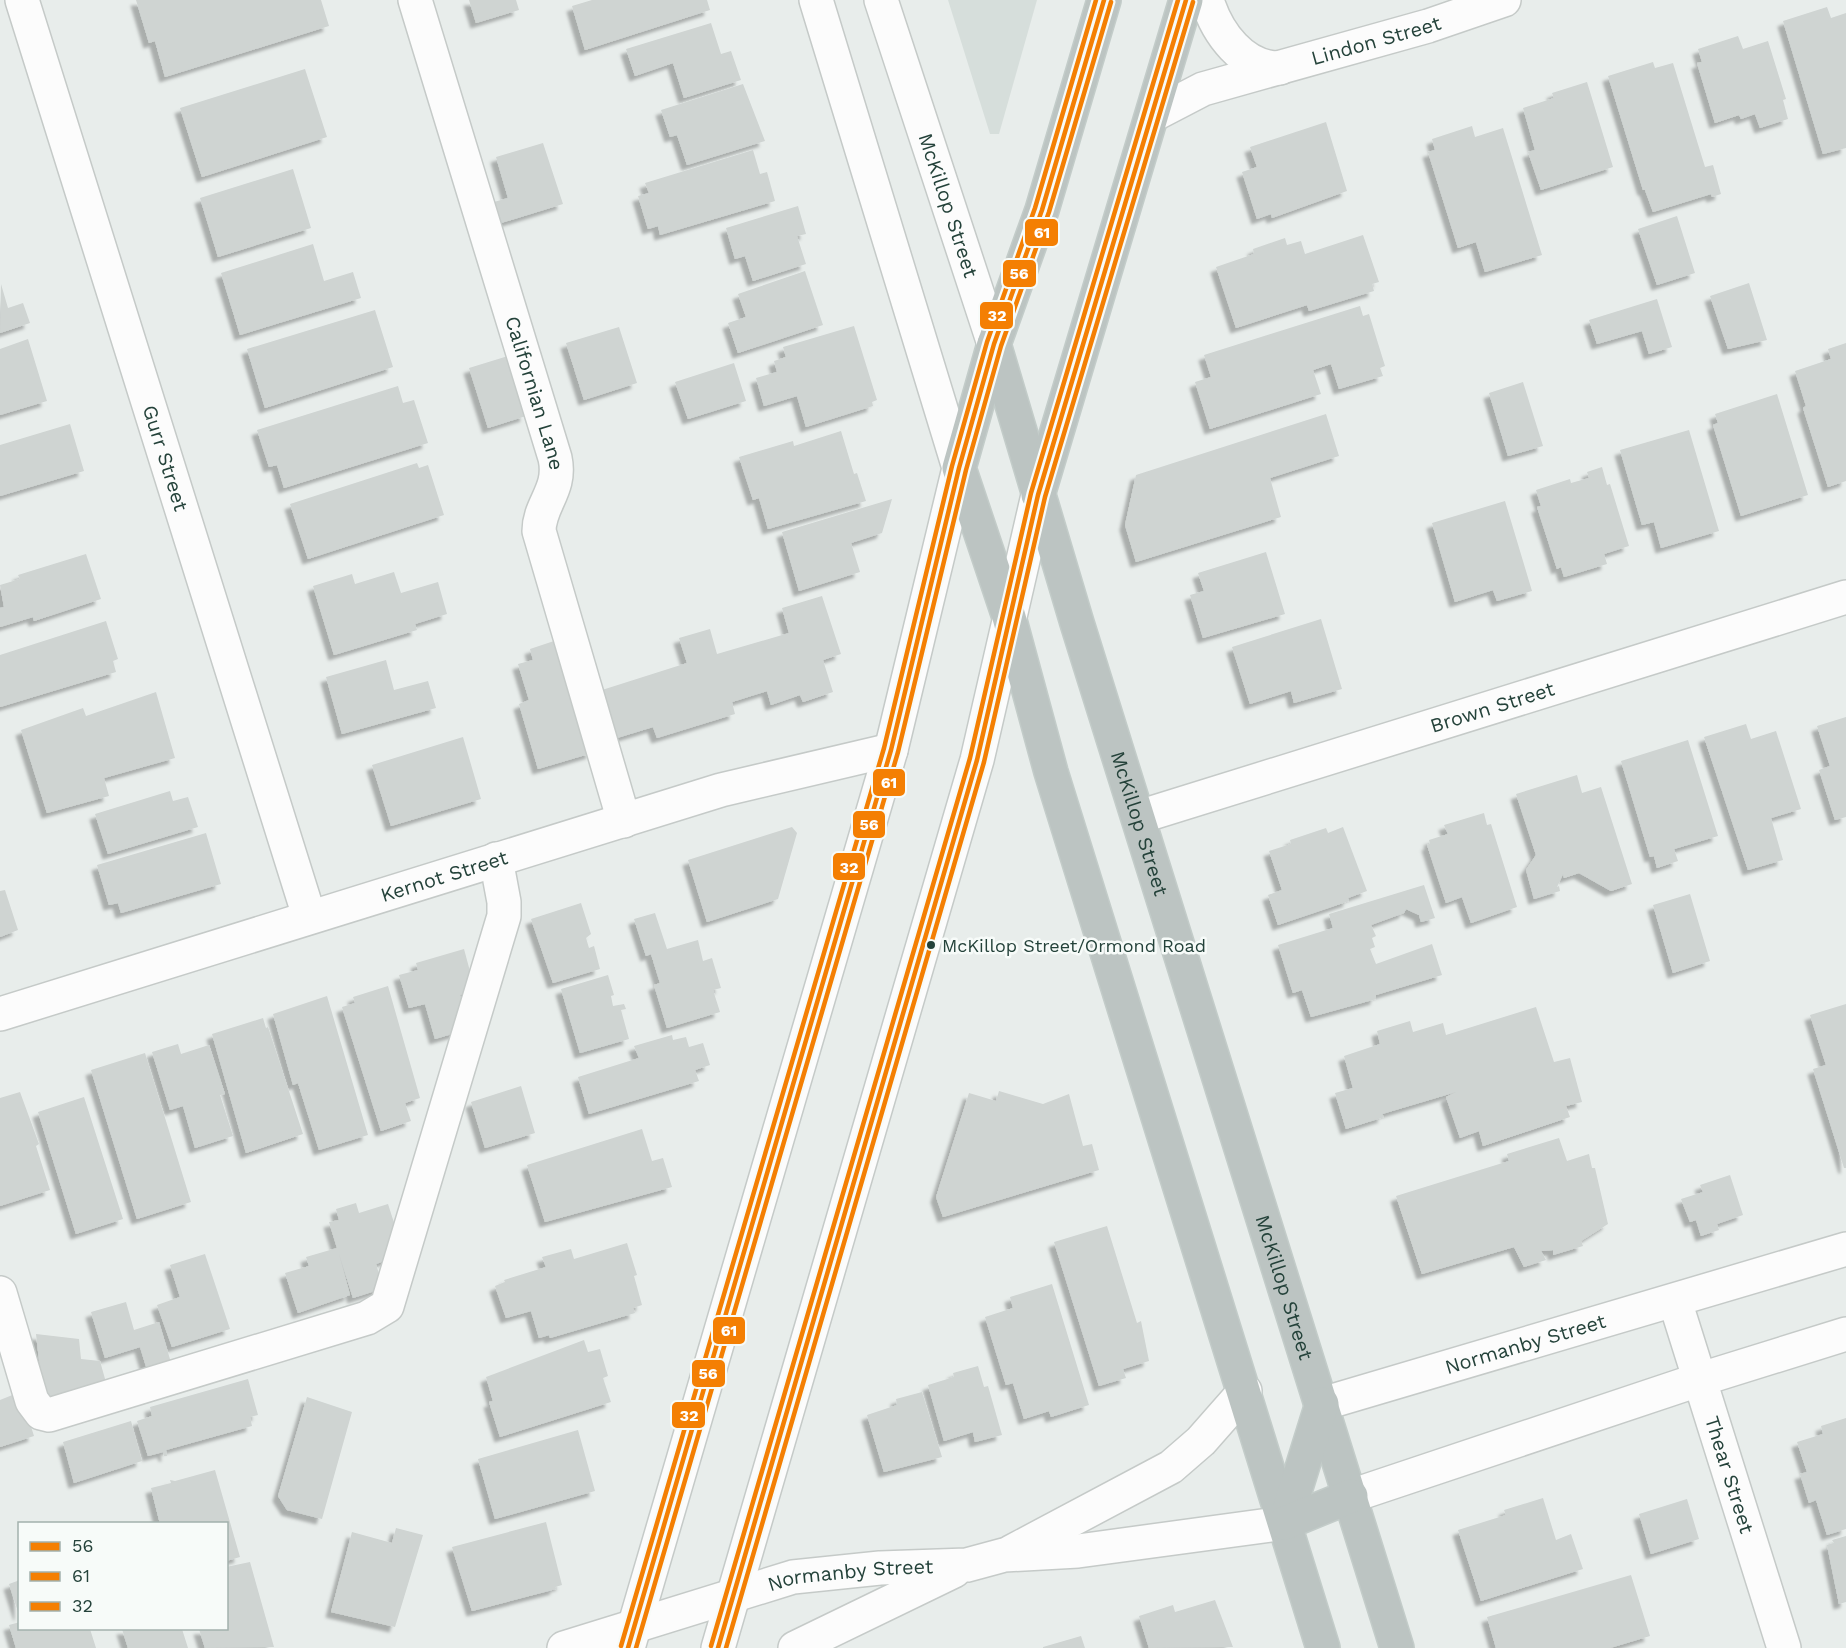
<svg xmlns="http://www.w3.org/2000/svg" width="1846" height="1648" font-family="'Work Sans',sans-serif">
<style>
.built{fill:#d6dedb}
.building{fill:#cfd4d2;filter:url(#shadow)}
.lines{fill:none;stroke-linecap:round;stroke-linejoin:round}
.minor-casing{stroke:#c5cac8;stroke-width:36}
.highway-casing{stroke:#c3ccc9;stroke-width:36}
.minor{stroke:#fcfcfc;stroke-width:33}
.highway{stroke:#bcc4c2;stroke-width:33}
.bus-1-casing{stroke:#f7fbf9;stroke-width:9}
.bus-2-casing{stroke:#f7fbf9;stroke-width:9}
.bus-3-casing{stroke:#f7fbf9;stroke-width:9}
.bus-1{stroke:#f47f03;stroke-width:4.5}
.bus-2{stroke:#f47f03;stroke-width:4.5}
.bus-3{stroke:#f47f03;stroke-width:4.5}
.bus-dot{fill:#24423a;stroke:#f7fbf9;stroke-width:2}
.labels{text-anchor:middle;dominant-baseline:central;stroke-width:5;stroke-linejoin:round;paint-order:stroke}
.bus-label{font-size:18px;fill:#24423a;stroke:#f7fbf9;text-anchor:start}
.street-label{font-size:20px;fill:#24423a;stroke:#f7fbf9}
.line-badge{stroke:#f7fbf9;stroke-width:2}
.badge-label{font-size:16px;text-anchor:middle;font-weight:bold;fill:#fff}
</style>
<defs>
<filter id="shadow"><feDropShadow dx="-5.5" dy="5.5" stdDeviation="1.5" flood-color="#0004"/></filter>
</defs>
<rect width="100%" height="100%" fill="#e8edeb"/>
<path class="built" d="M 948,0 L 1037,0 L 999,134 L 990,134 Z"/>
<path class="building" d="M 136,0 L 321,0 L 329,26 L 165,77 L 155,41 L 149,43 Z
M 469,0 L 516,0 L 519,10 L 476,23 Z
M 592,0 L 707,0 L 710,10 L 585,50 L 572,6 Z
M 1827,7 L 1831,18 L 1846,13 L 1846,148 L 1823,154 L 1783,21 Z
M 711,23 L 721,54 L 731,51 L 741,80 L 684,98 L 673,63 L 635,76 L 626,49 Z
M 1738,36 L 1743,49 L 1768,41 L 1786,99 L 1783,100 L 1788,119 L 1760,128 L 1755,114 L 1741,119 L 1739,115 L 1715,123 L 1697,63 L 1702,62 L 1698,49 Z
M 1653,62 L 1655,68 L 1673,63 L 1705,167 L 1713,165 L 1721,194 L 1712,197 L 1711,194 L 1653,212 L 1645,190 L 1643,190 L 1608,76 Z
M 305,69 L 327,137 L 202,177 L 180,108 Z
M 1587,82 L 1613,167 L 1541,190 L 1528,152 L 1535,150 L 1523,108 L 1554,98 L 1552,93 Z
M 743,84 L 765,141 L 687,165 L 677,135 L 670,137 L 661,110 Z
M 1326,122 L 1347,191 L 1272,218 L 1271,214 L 1257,219 L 1242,172 L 1257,167 L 1250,147 Z
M 1472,126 L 1475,137 L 1503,128 L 1542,255 L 1485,272 L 1476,242 L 1458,248 L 1428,152 L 1435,150 L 1432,139 Z
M 543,143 L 563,204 L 501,223 L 494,202 L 508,198 L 496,157 Z
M 753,150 L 760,174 L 767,172 L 775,201 L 660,235 L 658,226 L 648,229 L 638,196 L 649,193 L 645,183 Z
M 293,169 L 311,228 L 218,257 L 200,198 Z
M 798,206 L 806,234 L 797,236 L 806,264 L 753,281 L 745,256 L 735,259 L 726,228 Z
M 1677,216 L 1695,273 L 1657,285 L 1638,229 Z
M 1363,235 L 1379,282 L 1372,284 L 1374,291 L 1309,311 L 1307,305 L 1236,328 L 1216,267 L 1254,254 L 1253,249 L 1285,238 L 1287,245 L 1301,241 L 1305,254 Z
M 313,244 L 324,281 L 353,272 L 361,298 L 240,335 L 221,273 Z
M 805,271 L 823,325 L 738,353 L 728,323 L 746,317 L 738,294 Z
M 1749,283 L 1767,340 L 1728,349 L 1710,296 Z
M 1,284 L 8,308 L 23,303 L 30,323 L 0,333 Z
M 1657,299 L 1672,347 L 1649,354 L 1642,331 L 1597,344 L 1589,320 Z
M 1360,306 L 1363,316 L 1369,314 L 1385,366 L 1380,368 L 1383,376 L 1339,389 L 1331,364 L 1313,370 L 1321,394 L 1210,429 L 1195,382 L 1211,377 L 1204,355 Z
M 375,310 L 393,367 L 265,408 L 247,349 Z
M 854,326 L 877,400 L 872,402 L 873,406 L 806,427 L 797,396 L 764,406 L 756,378 L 777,372 L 774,361 L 786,357 L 783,347 Z
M 619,327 L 637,383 L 584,400 L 566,343 Z
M 28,339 L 47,401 L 0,415 L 0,349 Z
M 1846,343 L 1846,481 L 1828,487 L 1803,408 L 1806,406 L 1795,371 L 1831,359 L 1828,349 Z
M 508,356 L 526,416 L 488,428 L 469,368 Z
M 734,363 L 746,401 L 688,419 L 675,382 Z
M 1523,382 L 1543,446 L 1508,456 L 1489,393 Z
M 398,386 L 403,403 L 414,400 L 428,443 L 284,488 L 277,465 L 269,467 L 257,430 Z
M 1777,394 L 1808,495 L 1741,516 L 1713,425 L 1718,423 L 1715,414 Z
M 1326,414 L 1339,456 L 1270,478 L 1281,517 L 1136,562 L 1125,525 L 1136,475 Z
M 70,424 L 84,471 L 0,496 L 0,445 Z
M 1689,430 L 1719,531 L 1661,548 L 1654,522 L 1642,525 L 1620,450 Z
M 841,431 L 854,474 L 857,473 L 866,501 L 768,529 L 759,498 L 753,500 L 739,457 L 793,441 L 794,446 Z
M 417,463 L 419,468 L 428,465 L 444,515 L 308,559 L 290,504 Z
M 1602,467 L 1607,485 L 1610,484 L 1629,546 L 1604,554 L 1607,564 L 1564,577 L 1561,567 L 1557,569 L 1537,507 L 1541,506 L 1536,490 L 1570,479 L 1571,483 L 1589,478 L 1587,472 Z
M 892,499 L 882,533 L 851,543 L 860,572 L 799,591 L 782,532 Z
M 1505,501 L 1532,591 L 1497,601 L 1493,590 L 1455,602 L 1432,523 Z
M 1266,552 L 1285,614 L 1203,638 L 1190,595 L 1204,591 L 1198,573 Z
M 86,554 L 101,599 L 34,621 L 33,617 L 0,627 L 0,608 L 4,607 L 0,585 L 20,579 L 18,575 Z
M 394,572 L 401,593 L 438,582 L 447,614 L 415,624 L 417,630 L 334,655 L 313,586 L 352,574 L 355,584 Z
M 822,596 L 841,654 L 823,660 L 833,692 L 803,702 L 800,695 L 771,705 L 767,691 L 732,702 L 735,714 L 657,738 L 653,727 L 617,738 L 602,690 L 687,663 L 679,638 L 710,629 L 717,654 L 789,633 L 782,608 Z
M 1321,619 L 1342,689 L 1294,703 L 1291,691 L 1250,704 L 1232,647 Z
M 106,621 L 118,659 L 113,661 L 116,672 L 0,707 L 0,655 Z
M 554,641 L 592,753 L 538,769 L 519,704 L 529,700 L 518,664 L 533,660 L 530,649 Z
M 386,660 L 394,690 L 428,681 L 436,708 L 342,734 L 326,677 Z
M 156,692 L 175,758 L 104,778 L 109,796 L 47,813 L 21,730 L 83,708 L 86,716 Z
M 1846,717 L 1846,817 L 1835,820 L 1819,770 L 1830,766 L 1817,726 Z
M 1746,724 L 1751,739 L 1776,731 L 1801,809 L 1771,818 L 1783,860 L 1748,870 L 1704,737 Z
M 463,737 L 481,799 L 391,826 L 372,765 Z
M 1688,740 L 1718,836 L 1674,849 L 1678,861 L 1657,868 L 1654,856 L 1650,857 L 1621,761 Z
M 1577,775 L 1582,793 L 1601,787 L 1632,884 L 1611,891 L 1579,873 L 1564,878 L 1563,874 L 1557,887 L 1559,886 L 1560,891 L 1534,899 L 1526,870 L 1536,855 L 1516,794 Z
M 170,791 L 173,801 L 188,797 L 198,827 L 108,854 L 95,814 Z
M 1484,813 L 1487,825 L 1491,824 L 1517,907 L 1471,923 L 1462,897 L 1446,903 L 1427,845 L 1430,844 L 1429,840 L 1448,834 L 1444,825 Z
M 792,827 L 797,833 L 778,899 L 707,922 L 688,860 Z
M 1343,827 L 1367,891 L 1348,898 L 1349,901 L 1278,925 L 1268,895 L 1282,890 L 1269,851 L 1291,844 L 1290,840 L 1326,828 L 1328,833 Z
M 206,833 L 221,884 L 121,913 L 118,903 L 109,905 L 97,865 Z
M 1424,885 L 1435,918 L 1421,922 L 1419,915 L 1406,909 L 1404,913 L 1371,925 L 1376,936 L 1372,938 L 1375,947 L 1370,949 L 1376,964 L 1432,944 L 1442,975 L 1376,995 L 1376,999 L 1311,1017 L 1302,990 L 1293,993 L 1278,945 L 1333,928 L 1329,914 Z
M 5,890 L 18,930 L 0,937 L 0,891 Z
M 1690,894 L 1710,961 L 1673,973 L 1653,905 Z
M 581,903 L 591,934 L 586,938 L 589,948 L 594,946 L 600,969 L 553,983 L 531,919 Z
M 655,913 L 667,949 L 698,940 L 703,961 L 712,958 L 721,988 L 713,990 L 720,1012 L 667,1028 L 654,985 L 660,983 L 651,954 L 646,956 L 634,919 Z
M 464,949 L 474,986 L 472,991 L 460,995 L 465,1014 L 462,1031 L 435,1039 L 425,1004 L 409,1008 L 399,975 L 418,970 L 416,963 Z
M 608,975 L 614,995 L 611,996 L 613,1006 L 624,1004 L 626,1009 L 621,1010 L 629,1039 L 580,1053 L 561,989 Z
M 388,986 L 420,1098 L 405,1103 L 411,1121 L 381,1131 L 342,1007 L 355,1003 L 353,997 Z
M 327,996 L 368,1135 L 319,1150 L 298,1083 L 293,1085 L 273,1014 Z
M 1846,1004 L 1846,1168 L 1844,1168 L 1813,1069 L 1826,1065 L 1810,1015 Z
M 1536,1007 L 1554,1062 L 1570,1058 L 1582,1102 L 1566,1106 L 1570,1117 L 1483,1146 L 1479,1131 L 1460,1138 L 1446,1097 L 1456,1092 L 1382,1114 L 1384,1117 L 1346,1129 L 1335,1093 L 1353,1088 L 1344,1056 L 1380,1044 L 1377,1031 L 1410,1021 L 1413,1032 L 1443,1023 L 1446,1035 Z
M 263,1018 L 266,1028 L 268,1027 L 303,1134 L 246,1153 L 212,1034 Z
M 672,1035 L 673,1040 L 686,1037 L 689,1047 L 703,1043 L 710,1065 L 695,1070 L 699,1081 L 589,1114 L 578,1077 L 639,1058 L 634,1046 Z
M 178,1044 L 181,1054 L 209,1045 L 225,1094 L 220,1095 L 233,1136 L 195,1148 L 183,1106 L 170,1110 L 152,1052 Z
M 145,1053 L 191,1202 L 137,1219 L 91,1070 Z
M 521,1086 L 535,1133 L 485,1148 L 471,1102 Z
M 999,1091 L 1043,1104 L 1069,1094 L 1083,1146 L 1092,1144 L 1099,1170 L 943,1217 L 936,1197 L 969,1093 L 996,1101 Z
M 20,1092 L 39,1144 L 36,1146 L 50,1190 L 0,1206 L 0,1098 Z
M 84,1097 L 123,1219 L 76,1234 L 38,1112 Z
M 642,1129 L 652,1161 L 663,1158 L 672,1187 L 545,1222 L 527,1165 Z
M 1559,1138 L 1567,1161 L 1589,1154 L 1592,1168 L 1595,1168 L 1608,1224 L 1581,1241 L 1583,1246 L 1553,1255 L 1553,1250 L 1541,1251 L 1546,1260 L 1524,1267 L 1514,1247 L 1422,1274 L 1396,1196 L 1509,1161 L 1507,1154 Z
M 1730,1175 L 1743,1215 L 1717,1224 L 1719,1230 L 1701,1236 L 1696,1220 L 1690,1222 L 1681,1199 L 1703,1192 L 1700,1185 Z
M 356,1203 L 359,1213 L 388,1204 L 397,1232 L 392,1258 L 376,1264 L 382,1284 L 381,1289 L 353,1298 L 339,1254 L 350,1295 L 298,1313 L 285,1273 L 309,1266 L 306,1257 L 337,1248 L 329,1222 L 339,1220 L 336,1209 Z
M 1107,1226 L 1137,1323 L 1141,1321 L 1149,1361 L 1123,1369 L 1126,1378 L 1099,1386 L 1054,1242 Z
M 627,1243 L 637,1275 L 634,1276 L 642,1305 L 633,1308 L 635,1313 L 550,1338 L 549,1335 L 539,1338 L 531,1311 L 506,1318 L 495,1286 L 505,1282 L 504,1280 L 546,1267 L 542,1257 L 571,1249 L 574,1259 Z
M 205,1254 L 230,1329 L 172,1347 L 157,1305 L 180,1297 L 170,1265 Z
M 1052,1284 L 1089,1405 L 1051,1417 L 1049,1411 L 1024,1419 L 1013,1383 L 1006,1385 L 985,1317 L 1013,1308 L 1010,1297 Z
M 126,1302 L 134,1330 L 159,1322 L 172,1366 L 148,1373 L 140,1347 L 105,1358 L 91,1312 Z
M 36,1334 L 79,1339 L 81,1359 L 100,1361 L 107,1386 L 58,1400 L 43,1395 Z
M 584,1340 L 588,1352 L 600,1349 L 608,1376 L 603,1378 L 611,1402 L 500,1437 L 489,1402 L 493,1401 L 486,1377 Z
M 978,1366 L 984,1387 L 988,1386 L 1002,1435 L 975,1442 L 973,1432 L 944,1441 L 928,1385 L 954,1377 L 953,1373 Z
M 248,1379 L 258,1415 L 250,1417 L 252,1426 L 166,1450 L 167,1456 L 164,1456 L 163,1452 L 148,1456 L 137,1421 L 152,1416 L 150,1407 Z
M 20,1392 L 34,1436 L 0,1447 L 0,1400 Z
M 922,1392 L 942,1457 L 884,1472 L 867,1415 L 897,1405 L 896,1399 Z
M 307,1397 L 352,1412 L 322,1519 L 287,1510 L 278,1496 Z
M 1846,1418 L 1846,1529 L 1827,1535 L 1816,1500 L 1809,1503 L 1800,1474 L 1807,1472 L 1797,1442 L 1823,1434 L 1821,1426 Z
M 131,1421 L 142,1461 L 74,1483 L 63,1442 Z
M 578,1430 L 595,1491 L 495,1519 L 478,1459 Z
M 215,1470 L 240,1557 L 226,1561 L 226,1524 L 160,1524 L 151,1488 L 171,1483 L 170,1480 L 175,1481 Z
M 1543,1498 L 1556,1540 L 1571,1534 L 1583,1569 L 1481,1601 L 1458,1530 L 1506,1515 L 1504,1510 Z
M 1687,1499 L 1699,1539 L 1651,1554 L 1639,1514 Z
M 546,1522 L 562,1585 L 555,1587 L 556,1589 L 472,1611 L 452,1547 Z
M 396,1528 L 423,1535 L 395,1627 L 331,1612 L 352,1532 L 392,1543 Z
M 1846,1536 L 1846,1602 L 1839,1604 L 1827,1545 L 1834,1543 L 1832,1540 Z
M 250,1562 L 274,1647 L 205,1648 L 199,1629 L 226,1629 L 226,1567 Z
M 1631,1575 L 1650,1636 L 1610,1648 L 1496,1648 L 1487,1617 Z
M 20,1580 L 20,1615 L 19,1615 L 9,1584 Z
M 1215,1600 L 1233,1647 L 1149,1648 L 1139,1616 L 1173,1605 L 1175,1612 Z
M 20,1622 L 20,1629 L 90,1629 L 96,1648 L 16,1648 L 9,1625 Z
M 122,1629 L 182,1629 L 188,1648 L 128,1648 Z
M 1081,1636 L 1085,1648 L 1043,1648 L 1043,1647 Z"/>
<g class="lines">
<defs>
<g id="minor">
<path id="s1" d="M 22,0 L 309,916"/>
<path id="s2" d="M 415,0 L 555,458 C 562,490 539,504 539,531 L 624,821"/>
<path id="s3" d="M 881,0 L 994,344"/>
<path d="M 1207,0 C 1217,33 1243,69 1280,68"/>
<path id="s4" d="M 1153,115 L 1203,89 L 1428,26 L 1504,0"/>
<path id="s5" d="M 1139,817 L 1846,597"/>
<path id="s6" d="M 0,1014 L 721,790 L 891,750"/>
<path d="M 0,1293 L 32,1401 L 41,1413 L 49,1415 L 367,1318 L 387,1306 L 504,916 L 504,902 L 496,859"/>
<path id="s7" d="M 1675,1301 L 1784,1648"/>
<path id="s8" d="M 1322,1404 L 1846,1249"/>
<path d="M 1351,1496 L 1698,1380 L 1846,1334"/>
<path d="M 1011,1552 L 1171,1467 L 1201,1441 L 1245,1391"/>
<path id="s9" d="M 564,1648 L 793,1577 L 880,1568 L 967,1565 L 1004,1555 L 1078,1551 L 1285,1523"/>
<path d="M 628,1648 L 891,750 L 959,468 L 816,0"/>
<path d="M 718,1648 L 977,760 L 1038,495"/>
<path d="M 795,1648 L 954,1571"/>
</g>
<g id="highway">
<path d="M 1104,0 L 1042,210 L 994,344 L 959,468 L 1009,617 L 1051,772 L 1323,1648"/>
<path id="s10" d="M 994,344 L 1077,623 L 1397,1648"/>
<path d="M 1038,495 L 1186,0"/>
<path d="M 1285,1523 L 1322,1404"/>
<path d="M 1285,1523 L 1351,1496"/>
</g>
</defs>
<use href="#minor" class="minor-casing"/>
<use href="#highway" class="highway-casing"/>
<use href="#minor" class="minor"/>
<use href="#highway" class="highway"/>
<defs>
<path id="bus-1" d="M 628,1648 L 891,750 L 959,468 L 994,344 L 1042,210 L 1104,0
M 718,1648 L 977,760 L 1038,495 L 1186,0"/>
<path id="bus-2" d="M 636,1648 L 898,752 L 966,470 L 1001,346 L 1049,212 L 1111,2
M 726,1648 L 984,762 L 1045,497 L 1193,2"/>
<path id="bus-3" d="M 621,1646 L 884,748 L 952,466 L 987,342 L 1035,208 L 1096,0
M 711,1646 L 970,758 L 1031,493 L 1178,0"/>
</defs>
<use href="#bus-1" class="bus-1-casing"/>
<use href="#bus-2" class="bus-2-casing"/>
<use href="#bus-3" class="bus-3-casing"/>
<use href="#bus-1" class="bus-1"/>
<use href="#bus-2" class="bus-2"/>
<use href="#bus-3" class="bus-3"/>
</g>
<circle class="bus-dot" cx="931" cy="945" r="5"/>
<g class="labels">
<g class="bus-label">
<text x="942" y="945">McKillop Street/Ormond Road</text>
</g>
<g class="street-label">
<text stroke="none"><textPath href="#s4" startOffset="236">Lindon Street</textPath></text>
<text stroke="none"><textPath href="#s3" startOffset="216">McKillop Street</textPath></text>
<text stroke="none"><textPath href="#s2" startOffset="411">Californian Lane</textPath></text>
<text stroke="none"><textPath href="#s1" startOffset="480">Gurr Street</textPath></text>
<text stroke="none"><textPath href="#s5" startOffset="370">Brown Street</textPath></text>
<text stroke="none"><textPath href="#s10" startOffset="501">McKillop Street</textPath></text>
<text stroke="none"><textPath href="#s6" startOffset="465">Kernot Street</textPath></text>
<text stroke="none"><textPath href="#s10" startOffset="987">McKillop Street</textPath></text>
<text stroke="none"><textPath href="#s8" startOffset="212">Normanby Street</textPath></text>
<text stroke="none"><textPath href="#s7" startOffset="182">Thear Street</textPath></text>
<text stroke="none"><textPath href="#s9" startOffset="297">Normanby Street</textPath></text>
</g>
</g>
<g class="line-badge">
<rect x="1024" y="218" width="35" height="29" rx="6" fill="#f47f03"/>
<rect x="1002" y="259" width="35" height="29" rx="6" fill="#f47f03"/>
<rect x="979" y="301" width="35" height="29" rx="6" fill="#f47f03"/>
<rect x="872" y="768" width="34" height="29" rx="6" fill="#f47f03"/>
<rect x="852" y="810" width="34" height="29" rx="6" fill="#f47f03"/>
<rect x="832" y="852" width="34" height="29" rx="6" fill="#f47f03"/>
<rect x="712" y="1316" width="34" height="29" rx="6" fill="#f47f03"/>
<rect x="691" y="1359" width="35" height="29" rx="6" fill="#f47f03"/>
<rect x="671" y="1401" width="35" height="28" rx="6" fill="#f47f03"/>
</g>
<g class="badge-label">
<text x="1042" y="238">61</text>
<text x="1019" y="279">56</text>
<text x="997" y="321">32</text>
<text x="889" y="788">61</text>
<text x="869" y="830">56</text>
<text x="849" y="873">32</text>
<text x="729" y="1336">61</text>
<text x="708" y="1379">56</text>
<text x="689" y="1421">32</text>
</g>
<rect x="18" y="1522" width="210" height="108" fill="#f7fbf9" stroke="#a3b1ad" stroke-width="1.5"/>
<rect x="30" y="1542" width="30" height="9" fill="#f47f03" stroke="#a3b1ad" stroke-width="1.5"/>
<text x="72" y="1552" font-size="18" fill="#24423a">56</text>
<rect x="30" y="1572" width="30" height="9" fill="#f47f03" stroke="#a3b1ad" stroke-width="1.5"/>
<text x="72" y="1582" font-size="18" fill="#24423a">61</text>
<rect x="30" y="1602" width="30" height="9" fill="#f47f03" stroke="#a3b1ad" stroke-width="1.5"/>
<text x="72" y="1612" font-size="18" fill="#24423a">32</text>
</svg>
